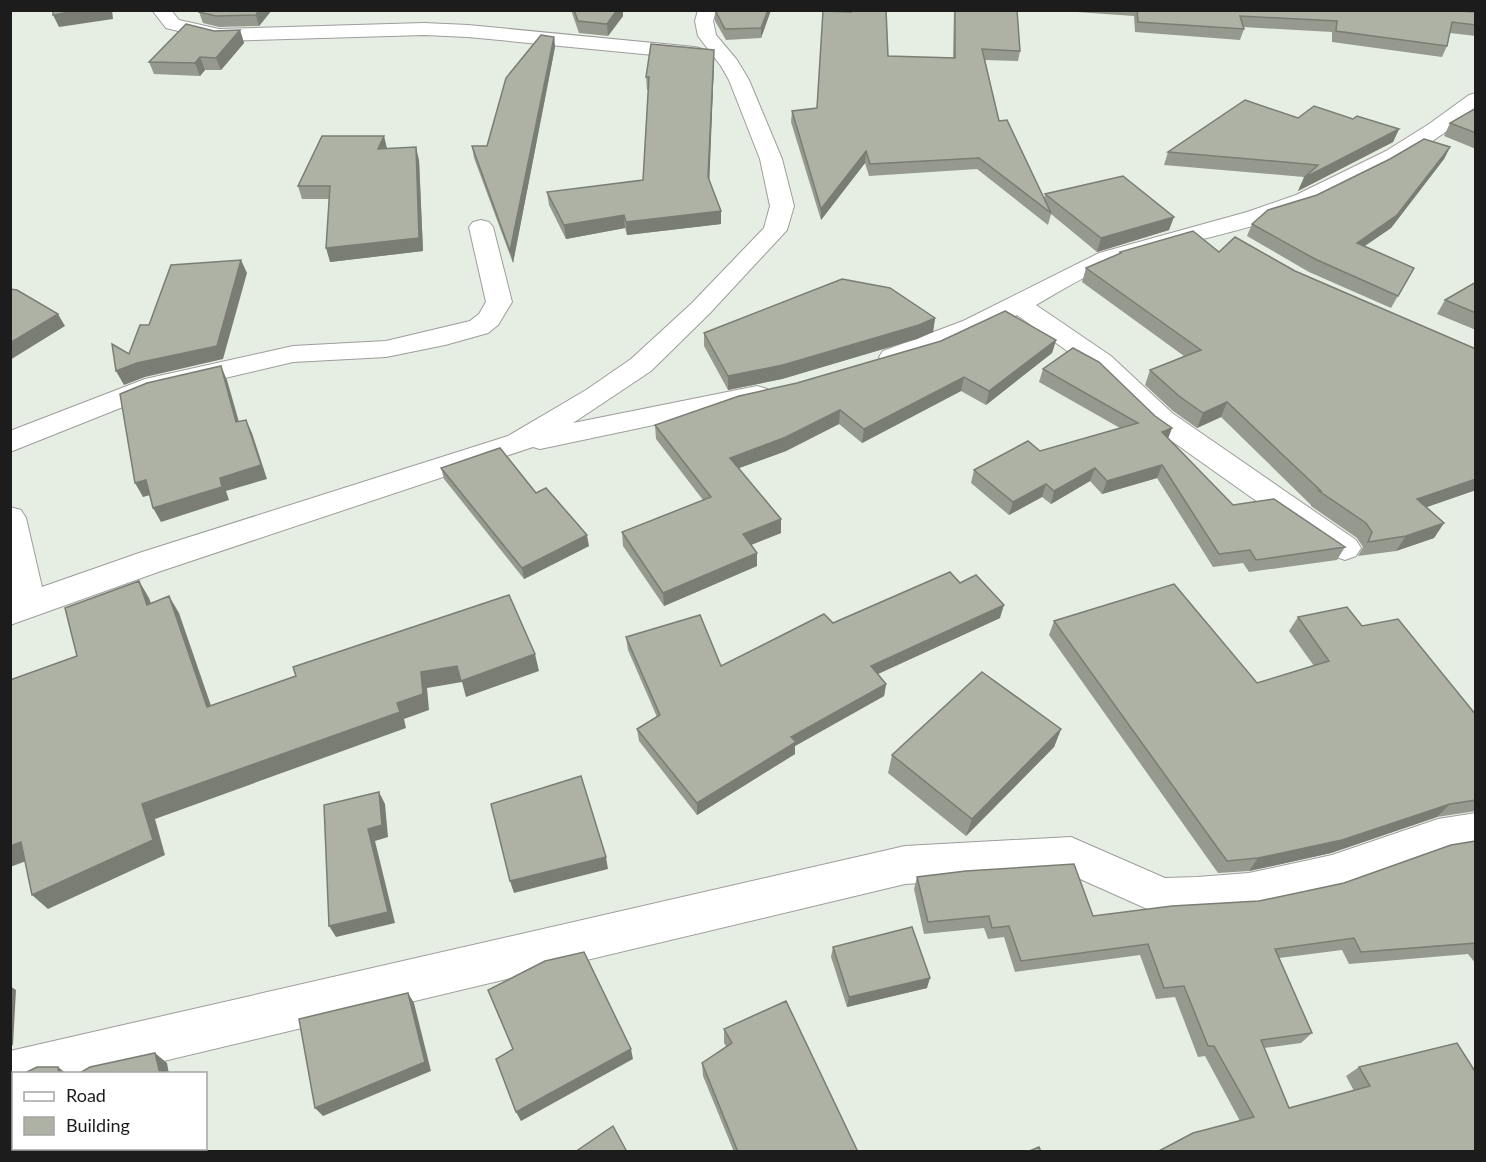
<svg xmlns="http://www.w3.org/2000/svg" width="1486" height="1162" font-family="Lato,sans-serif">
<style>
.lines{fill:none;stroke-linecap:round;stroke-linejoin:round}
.minor-casing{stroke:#9d9d9d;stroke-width:2}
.minor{fill:#fff;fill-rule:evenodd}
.wall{fill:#95998e}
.shaded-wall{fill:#797d74}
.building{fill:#adb2a5;stroke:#797d74;stroke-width:1.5}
</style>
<rect width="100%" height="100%" fill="#e6ede3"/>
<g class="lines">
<defs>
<path id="minor" d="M 152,10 L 171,10 L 179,20 L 219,29 L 424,23 L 468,25 L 695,47 L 702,49 L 705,53 L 702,57 L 695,59 L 468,37 L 424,35 L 219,41 L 166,28 Z
M 698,10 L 716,10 L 713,21 L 716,35 L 737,60 L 749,80 L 782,159 L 794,206 L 787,230 L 710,313 L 651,371 L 573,423 L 757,386 L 767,389 L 771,395 L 767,401 L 540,449 L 533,447 L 161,571 L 10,625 L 10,507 L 21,510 L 26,518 L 42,587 L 139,553 L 508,436 L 586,390 L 631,359 L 692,303 L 764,228 L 770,206 L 760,159 L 729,80 L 721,66 L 698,36 L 695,21 Z
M 1476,93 L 1476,109 C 1420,154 1355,190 1289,214 C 1233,235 1173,243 1117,263 C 1089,273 1062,290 1036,305 L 1111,356 L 1172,413 L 1356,540 L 1361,548 L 1356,556 L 1345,560 L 1334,556 L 1152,427 L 1091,368 L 1017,315 C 989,329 911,370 883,363 L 879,357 L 883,351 L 963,321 L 1099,253 L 1247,212 L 1296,195 L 1386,151 L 1429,124 L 1469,95 Z
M 481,220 L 489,222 L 493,227 L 512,302 L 498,325 L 488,333 L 445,345 L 386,357 L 293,362 L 153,395 L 10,452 L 10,431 L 145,379 L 293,346 L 386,341 L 470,321 L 479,314 L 486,302 L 469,227 L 473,222 Z
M 1476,813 L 1476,849 L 1438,855 L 1332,893 L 1249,911 L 1197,915 L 1163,916 L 1069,874 L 905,884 L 109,1074 L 14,1074 L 14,1096 L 10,1097 L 10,1051 L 905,846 L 1071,837 L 1165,878 L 1197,877 L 1249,873 L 1332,855 L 1438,819 Z"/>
</defs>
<use href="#minor" class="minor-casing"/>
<use href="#minor" class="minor"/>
</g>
<path class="wall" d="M 200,10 L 272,10 L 259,26 L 219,27 L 203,23 L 199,12 Z
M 571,10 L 623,10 L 623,16 L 608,36 L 579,33 Z
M 715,10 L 771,10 L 761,38 L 726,40 L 715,21 Z
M 954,10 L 1017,10 L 1020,51 L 1018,61 L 985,60 L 999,121 L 1044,199 L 1045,194 L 1169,230 L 1097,252 L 1051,214 L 1048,225 L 977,169 L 869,176 L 865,163 L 821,220 L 791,122 L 792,111 L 817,108 L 888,56 L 953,58 Z
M 1048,10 L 1441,10 L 1476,12 L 1476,36 L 1450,33 L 1447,46 L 1442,57 L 1332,42 L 1332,32 L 1243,27 L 1244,29 L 1240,40 L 1135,32 L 1134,16 Z
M 240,30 L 244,43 L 221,70 L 205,70 L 200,76 L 154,74 L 149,62 L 214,31 Z
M 554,37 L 555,47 L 513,263 L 474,158 L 472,146 L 487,146 Z
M 714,62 L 709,179 L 721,211 L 721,224 L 627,235 L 625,228 L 566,239 L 549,205 L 547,192 L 643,180 L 648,90 L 647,90 L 646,77 Z
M 1476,108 L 1476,149 L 1444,136 L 1450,123 Z
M 1298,118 L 1353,119 L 1399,129 L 1393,142 L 1298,191 L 1304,177 L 1164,165 L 1168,152 Z
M 1450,147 L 1444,159 L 1391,228 L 1365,246 L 1414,268 L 1391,308 L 1309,272 L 1247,236 L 1252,224 L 1317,195 Z
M 387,148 L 419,160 L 423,251 L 330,262 L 329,199 L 302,199 L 298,186 Z
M 1120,252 L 1219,252 L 1295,271 L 1476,349 L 1476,490 L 1426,507 L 1444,523 L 1434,538 L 1396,551 L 1358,556 L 1363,547 L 1357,538 L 1311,506 L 1311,505 L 1221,417 L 1197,428 L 1173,411 L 1145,385 L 1150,370 L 1184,356 L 1082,282 L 1086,268 L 1119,254 Z
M 1476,282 L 1476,330 L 1437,314 L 1445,300 Z
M 935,318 L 933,332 L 917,339 L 782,379 L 728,390 L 704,346 L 704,333 Z
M 1056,340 L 1052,353 L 986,405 L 961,391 L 862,443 L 839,424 L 786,451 L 739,468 L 781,533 L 751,545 L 757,553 L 757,566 L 664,606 L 623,546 L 622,532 L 703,500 L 656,439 L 655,425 Z
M 1043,369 L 1155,416 L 1172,428 L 1168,438 L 1233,505 L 1345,547 L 1337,560 L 1249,572 L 1243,563 L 1213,567 L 1157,478 L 1102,494 L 1090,481 L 1051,504 L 1042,497 L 1009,515 L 971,483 L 974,470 L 1120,428 L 1039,382 Z
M 441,468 L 536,493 L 589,546 L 524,579 L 444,479 Z
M 960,583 L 1000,618 L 878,674 L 886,684 L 884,696 L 795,746 L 795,754 L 697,815 L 639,741 L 637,729 L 657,717 L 628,650 L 626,637 L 721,666 L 833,623 Z
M 1298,617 L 1362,626 L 1476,715 L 1476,811 L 1437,817 L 1331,853 L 1249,871 L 1218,873 L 1049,635 L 1054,621 L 1257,683 L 1314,666 L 1289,631 Z
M 1061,729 L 1054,747 L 966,836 L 888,773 L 892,755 Z
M 1476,841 L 1476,964 L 1468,954 L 1349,964 L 1342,950 L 1279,958 L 1312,1033 L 1301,1043 L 1264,1048 L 1289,1108 L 1354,1091 L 1346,1076 L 1359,1067 L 1476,1073 L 1240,1121 L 1205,1056 L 1198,1057 L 1175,997 L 1156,999 L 1140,955 L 1015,972 L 1004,937 L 988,939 L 984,928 L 924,934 L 914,889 L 917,877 L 1093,916 L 1259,901 L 1344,883 Z
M 833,947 L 927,988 L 847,1007 L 831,957 Z
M 724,1029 L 858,1152 L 734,1152 L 703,1076 L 702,1063 L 726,1046 L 724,1043 Z"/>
<path class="shaded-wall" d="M 81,10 L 112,10 L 113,19 L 59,27 L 53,15 Z
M 259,10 L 272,10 L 259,26 L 256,15 Z
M 617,10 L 623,10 L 623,16 L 608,36 L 607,24 Z
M 768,10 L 771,10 L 761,38 L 761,28 Z
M 240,30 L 244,43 L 221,70 L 216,58 Z
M 554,37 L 555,47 L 513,263 L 510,251 Z
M 714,50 L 714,62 L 709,190 L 708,177 Z
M 200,57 L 205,70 L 200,76 L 195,63 Z
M 1399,129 L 1393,142 L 1298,191 L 1304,178 Z
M 384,136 L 387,148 L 378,149 Z
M 416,147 L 419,160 L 423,251 L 330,262 L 326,248 Z
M 1450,147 L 1444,159 L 1391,228 L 1351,255 L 1357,243 Z
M 866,151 L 865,163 L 821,220 L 821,209 Z
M 721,211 L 721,224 L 627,235 L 626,222 Z
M 624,215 L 625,228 L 566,239 L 564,225 Z
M 1174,217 L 1169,230 L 1097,252 L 1101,238 Z
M 241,260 L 247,273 L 223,359 L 145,377 L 124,385 L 116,371 Z
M 58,314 L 65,326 L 10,360 L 10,343 Z
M 935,318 L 933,332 L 917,339 L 782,379 L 728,390 L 728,376 Z
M 1056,340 L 1052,353 L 986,405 L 989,391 Z
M 221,366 L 227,380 L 243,436 L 236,422 Z
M 964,377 L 961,391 L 862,443 L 864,429 Z
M 1227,402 L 1221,417 L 1197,428 L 1203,413 Z
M 840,410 L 839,424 L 786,451 L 731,471 L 730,458 Z
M 246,420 L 252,433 L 267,479 L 226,491 L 229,500 L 161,522 L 153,508 L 220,478 Z
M 1172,428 L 1167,441 L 1162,432 Z
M 1162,465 L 1157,478 L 1102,494 L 1107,481 Z
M 1095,468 L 1090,481 L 1051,504 L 1054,491 Z
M 1476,479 L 1476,490 L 1407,514 L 1417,499 Z
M 146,480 L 154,494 L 143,497 L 135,483 Z
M 1046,484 L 1042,497 L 1009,515 L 1013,502 Z
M 781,519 L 781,533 L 743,548 L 743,534 Z
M 1444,523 L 1434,538 L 1396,551 L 1406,536 Z
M 587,535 L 589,546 L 524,579 L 522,568 Z
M 757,553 L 757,566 L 664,606 L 663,593 Z
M 139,581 L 149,598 L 158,622 L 147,605 Z
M 169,596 L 179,613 L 217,723 L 207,707 Z
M 1004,605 L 1000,618 L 869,678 L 871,666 Z
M 535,654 L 539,671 L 466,697 L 462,682 L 427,688 L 429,710 L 404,719 L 406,728 L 155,819 L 165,855 L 48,909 L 32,895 L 142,804 L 397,703 L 421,672 Z
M 886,684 L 884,696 L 795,746 L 795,754 L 697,815 L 697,803 L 791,737 Z
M 1061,729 L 1054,747 L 966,836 L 972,819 Z
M 379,792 L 385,804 L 388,837 L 375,841 L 395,923 L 336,937 L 329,926 L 368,829 Z
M 1450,804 L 1437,817 L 1331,853 L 1249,871 L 1258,858 Z
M 21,842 L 37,857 L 10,867 L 10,846 Z
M 606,857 L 608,869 L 514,893 L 510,881 Z
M 930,978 L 927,988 L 847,1007 L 849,997 Z
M 10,986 L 16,990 L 13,1045 L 10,1046 Z
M 408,993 L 414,1003 L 431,1071 L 323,1116 L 315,1108 Z
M 631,1049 L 633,1059 L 521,1121 L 516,1112 Z
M 155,1053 L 167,1063 L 169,1074 L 160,1074 Z
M 58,1067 L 67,1074 L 59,1074 Z
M 177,1149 L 187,1149 L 187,1152 L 178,1152 Z"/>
<path class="building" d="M 53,10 L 81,10 L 53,15 Z
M 200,10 L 259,10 L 256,15 L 216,16 L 199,12 Z
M 574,10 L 617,10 L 607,24 L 578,21 Z
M 715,10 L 768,10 L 761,28 L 725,29 Z
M 851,10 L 886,10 L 888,56 L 955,58 L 955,10 L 1017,10 L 1020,51 L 982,49 L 999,121 L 1007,120 L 1051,213 L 979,158 L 870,164 L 866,151 L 821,209 L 792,111 L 817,108 L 823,11 L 851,12 Z
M 1137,10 L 1441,10 L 1476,12 L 1476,25 L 1452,22 L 1447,46 L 1336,31 L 1337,21 L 1240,16 L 1244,29 L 1138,22 Z
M 186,24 L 214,31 L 240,30 L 216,58 L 200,57 L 195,63 L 149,62 Z
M 541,35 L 554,37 L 510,251 L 472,146 L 487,146 L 506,78 Z
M 651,44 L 714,50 L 708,177 L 721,211 L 626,222 L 624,215 L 564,225 L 547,192 L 643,180 L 649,77 L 646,77 Z
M 1245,100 L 1298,118 L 1314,106 L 1353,119 L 1357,116 L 1399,129 L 1304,178 L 1318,165 L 1168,152 Z
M 1476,108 L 1476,133 L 1450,123 Z
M 322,136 L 384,136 L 378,149 L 416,147 L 419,238 L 326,248 L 330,186 L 298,186 Z
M 1424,139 L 1450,147 L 1397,215 L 1357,243 L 1414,268 L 1398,296 L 1315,259 L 1252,224 L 1268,210 L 1317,195 L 1390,159 Z
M 1123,176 L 1174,217 L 1101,238 L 1045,194 Z
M 1193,231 L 1219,252 L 1235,237 L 1295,271 L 1476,349 L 1476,479 L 1417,499 L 1444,523 L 1406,536 L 1368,542 L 1372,532 L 1366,523 L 1319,491 L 1321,491 L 1227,402 L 1203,413 L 1179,396 L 1150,370 L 1201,350 L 1086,268 L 1121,253 L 1120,252 Z
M 241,260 L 217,346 L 137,363 L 116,371 L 112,344 L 129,354 L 140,325 L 149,325 L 171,265 Z
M 842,279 L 890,288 L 935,318 L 919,325 L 783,365 L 728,376 L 704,333 Z
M 1476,282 L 1476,313 L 1445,300 Z
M 10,289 L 17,290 L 58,314 L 10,343 Z
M 1005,311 L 1056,340 L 989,391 L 964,377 L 864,429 L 840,410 L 786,437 L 730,458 L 781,519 L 743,534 L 757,553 L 663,593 L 622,532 L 711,497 L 655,425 L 739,396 L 797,383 L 941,341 Z
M 1073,348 L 1099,362 L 1155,416 L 1172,428 L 1162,432 L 1233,505 L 1274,499 L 1345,547 L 1256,560 L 1250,550 L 1219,554 L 1162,465 L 1107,481 L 1095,468 L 1054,491 L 1046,484 L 1013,502 L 974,470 L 1028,441 L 1040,451 L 1138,423 L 1043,369 Z
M 221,366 L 236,422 L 246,420 L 261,465 L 220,478 L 222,487 L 153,508 L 146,480 L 135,483 L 120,394 L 147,383 Z
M 500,448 L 536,493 L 546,488 L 587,535 L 522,568 L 441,468 Z
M 950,572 L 960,583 L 976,575 L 1004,605 L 871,666 L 886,684 L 791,737 L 796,742 L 697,803 L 637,729 L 660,715 L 626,637 L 700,615 L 721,666 L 824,614 L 833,623 Z
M 139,581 L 147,605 L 169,596 L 207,707 L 296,676 L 293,667 L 509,595 L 535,654 L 461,681 L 457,666 L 421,672 L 423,694 L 397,703 L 400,712 L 142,804 L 153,840 L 32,895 L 21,842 L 10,846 L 10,680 L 77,656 L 65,608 Z
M 1174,584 L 1257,683 L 1329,661 L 1298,617 L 1347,607 L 1362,626 L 1398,619 L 1476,715 L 1476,800 L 1450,804 L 1342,840 L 1258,858 L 1227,861 L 1054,621 Z
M 982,672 L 1061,729 L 972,819 L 892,755 Z
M 581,776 L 606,857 L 510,881 L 491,804 Z
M 379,792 L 382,825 L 368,829 L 388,912 L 329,926 L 324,805 Z
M 1476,841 L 1476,943 L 1361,952 L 1354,938 L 1275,949 L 1312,1033 L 1261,1040 L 1289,1108 L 1370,1086 L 1359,1067 L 1457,1043 L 1476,1073 L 1476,1152 L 1157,1152 L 1193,1133 L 1254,1117 L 1214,1046 L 1208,1046 L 1184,986 L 1164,988 L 1148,944 L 1021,961 L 1009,926 L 992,928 L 989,916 L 928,922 L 917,877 L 966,871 L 1074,864 L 1093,916 L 1172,906 L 1259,901 L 1344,883 L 1451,845 Z
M 912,927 L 930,978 L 849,997 L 833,947 Z
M 584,952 L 631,1049 L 516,1112 L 496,1059 L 513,1049 L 488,990 L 545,961 Z
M 408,993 L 425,1062 L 315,1108 L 299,1019 Z
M 786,1001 L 858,1152 L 738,1152 L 702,1063 L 732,1043 L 724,1029 Z
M 155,1053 L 160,1074 L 78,1074 L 90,1067 Z
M 37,1067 L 58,1067 L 59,1074 L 23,1074 Z
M 14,1078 L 14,1110 L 10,1088 L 10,1080 Z
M 613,1126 L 627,1152 L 575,1152 Z
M 14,1130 L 14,1149 L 177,1149 L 178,1152 L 10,1152 L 10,1131 Z
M 1039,1147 L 1041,1152 L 1027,1152 Z"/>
<rect width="1486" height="1162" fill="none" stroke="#1c1c1c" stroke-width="24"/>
<rect x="12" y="1072" width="195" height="78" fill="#ffffff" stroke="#a4a4a4" stroke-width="1.5"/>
<rect x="24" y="1092" width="30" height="9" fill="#ffffff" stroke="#a4a4a4" stroke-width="1.5"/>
<text x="66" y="1102" font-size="18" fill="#1c1c1c">Road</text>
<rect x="24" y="1117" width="30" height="18" fill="#adb2a5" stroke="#a4a4a4" stroke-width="1.5"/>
<text x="66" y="1132" font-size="18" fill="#1c1c1c">Building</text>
</svg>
